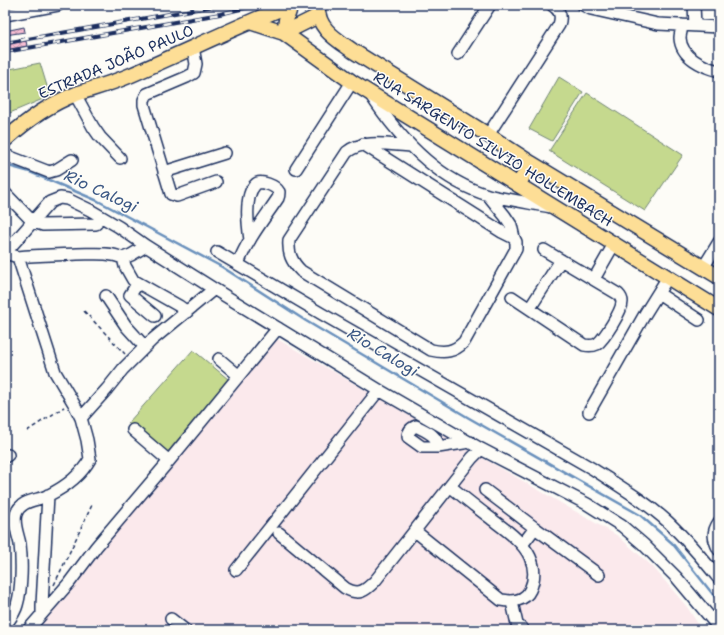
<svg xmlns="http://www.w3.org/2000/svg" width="724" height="635" font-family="'Shantell Sans',sans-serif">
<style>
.built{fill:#fbe9ec}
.green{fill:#c5d98e;stroke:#708476}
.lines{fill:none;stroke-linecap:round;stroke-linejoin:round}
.stream{stroke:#6990bc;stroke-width:2.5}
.building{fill:url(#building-cross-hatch);stroke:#1b2f5e}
.minor-casing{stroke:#1b2f5e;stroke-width:14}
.major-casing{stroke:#1b2f5e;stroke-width:17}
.path{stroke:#1b2f5e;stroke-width:1.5;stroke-dasharray:4 3;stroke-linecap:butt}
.minor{stroke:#fdfcf7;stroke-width:11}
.major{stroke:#fdde96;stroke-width:14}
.rail-casing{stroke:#1b2f5e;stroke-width:4}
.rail{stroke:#fdfcf7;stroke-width:2.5;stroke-dasharray:8;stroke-linecap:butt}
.labels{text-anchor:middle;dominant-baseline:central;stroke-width:3;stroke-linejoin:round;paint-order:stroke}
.street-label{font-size:15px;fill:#1b2f5e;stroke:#fdfcf7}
.water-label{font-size:16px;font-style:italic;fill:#3c5885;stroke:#fdfcf7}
</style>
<defs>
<pattern id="building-cross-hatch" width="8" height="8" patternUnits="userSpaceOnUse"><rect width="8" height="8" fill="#f6bdd2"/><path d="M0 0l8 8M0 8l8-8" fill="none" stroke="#d2a3b7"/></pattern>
</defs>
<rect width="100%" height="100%" fill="#fdfcf7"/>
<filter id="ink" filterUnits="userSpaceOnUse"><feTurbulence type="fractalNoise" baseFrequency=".025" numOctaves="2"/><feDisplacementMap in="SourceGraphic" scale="8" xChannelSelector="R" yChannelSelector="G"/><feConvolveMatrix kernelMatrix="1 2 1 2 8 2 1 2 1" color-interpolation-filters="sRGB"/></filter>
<g filter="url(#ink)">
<path class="built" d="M 277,339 L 618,536 L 653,567 L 687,607 L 702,630 L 34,630 Z"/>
<path class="green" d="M 40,63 L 50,96 L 5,115 L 5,70 Z
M 559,77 L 583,92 L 552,141 L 529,129 Z
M 587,93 L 683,155 L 645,211 L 549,151 Z
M 193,350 L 228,379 L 166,454 L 128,423 Z"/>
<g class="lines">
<path class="stream" d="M 5,165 L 30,172 L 98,201 L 222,267 L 306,321 L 469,418 L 640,515 L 672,543 L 719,602"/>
</g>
<path class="building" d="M 24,27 L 25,32 L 5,35 L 5,31 Z
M 26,41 L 27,46 L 5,50 L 5,45 Z"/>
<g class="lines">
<defs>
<path id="minor" d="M 583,5 L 591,9 L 658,24 L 719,27
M 694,5 L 695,26
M 5,15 L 58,5
M 682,25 C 682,29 680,34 680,38 C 681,57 703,67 719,71
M 193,47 L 196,64 L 194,73 L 187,77 L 147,94 L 144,100 L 144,105 L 171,194 L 177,196 L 216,182
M 458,54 L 490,5
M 75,94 L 93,127 L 100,137 L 120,158
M 370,94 C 399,138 437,180 488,195 C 509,200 530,203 551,207
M 488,135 L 559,25 C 562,16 560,10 552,5
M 363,144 L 502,232 L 514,238
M 410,146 C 391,145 362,139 347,152 L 289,240 C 288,253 291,261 301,271 L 431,350 C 445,353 454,352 464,342 L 516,249 L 516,242 L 514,238 L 511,225 L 505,216 L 488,195
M 5,155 L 49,172 L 56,170 L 72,160
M 296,169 L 352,82
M 164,172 L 225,153
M 5,193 L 33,222 L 43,225 L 96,224
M 217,252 L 322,314 L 593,469 C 619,486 645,501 668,522 C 687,540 703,559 719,579
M 5,253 L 50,202 L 60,198 L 67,199 L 90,210 L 119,227 L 146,246 L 214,289 L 379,390 L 481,449 L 587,504 L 622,526 L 643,544 L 677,578 L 719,628
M 5,253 L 18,257 L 55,372 L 74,404 L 81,418 L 87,440 L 90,459 C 81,475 65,487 49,495 C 38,501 21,499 16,514 C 13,523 18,534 20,544 C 22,561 22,588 17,605 C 15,613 10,619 5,626
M 18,257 C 37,255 57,255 77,254 C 93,254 109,252 123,258 L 131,255 L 146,246
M 123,258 L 125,266 L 133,280 L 179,306 L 187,312
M 238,264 C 247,240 264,219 278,198 C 279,196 279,194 279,192 C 276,186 260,179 255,185 C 244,196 248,226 250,240
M 703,268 L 719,242
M 594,279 L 614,244
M 138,283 L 130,295 L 155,316
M 658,293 L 699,320
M 106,296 L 126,326 L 145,347
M 512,297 L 584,345 C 589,346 593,346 597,344 C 604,339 622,311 622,302 C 622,299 620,296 618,294 L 544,250
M 530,308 L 561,260
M 219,359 L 238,375
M 589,412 L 645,314 L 668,277
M 81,418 L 107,389 L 123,369 L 152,340 L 214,289
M 133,430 L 169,461
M 438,447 C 438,435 425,431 416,426 C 411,428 408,432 408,437 L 422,447 L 438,447 L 470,442
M 5,457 L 8,455
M 485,490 L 535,528 L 522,545
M 719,522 C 712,532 713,539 719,550
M 535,528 L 599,575
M 415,531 L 501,600 C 512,602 525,601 530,590 C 535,579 535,568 530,557 C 522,540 503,528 489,517 C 476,507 463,497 450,486
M 279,533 L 345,588 C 359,596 365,591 375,581 L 472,458 L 481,449
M 236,570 L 379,390
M 512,602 L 517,624 L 523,630
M 42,614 L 42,605 L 48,495
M 171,619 L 185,630
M 28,630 L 69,583 L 96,547 L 169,461 L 278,328"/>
<path id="major" d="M 318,5 C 316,28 336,39 353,51 L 488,135 L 531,163 L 719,277
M 250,22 L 284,33 L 352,82 L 719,309
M 284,33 L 318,16
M 284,33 L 286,20 L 291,5
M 5,140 C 26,121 49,104 76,94 C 94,88 113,83 131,75 C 184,52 236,27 290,5
M 518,185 L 531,163"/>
</defs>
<use href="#minor" class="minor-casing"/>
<use href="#major" class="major-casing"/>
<path class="path" d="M 84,311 L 125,354
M 27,431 L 64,407
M 54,585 L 92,505"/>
<use href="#minor" class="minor"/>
<use href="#major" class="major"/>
<defs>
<path id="rail" d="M 5,43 L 220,5
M 5,52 L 220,14 L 257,5"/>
</defs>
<use href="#rail" class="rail-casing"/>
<use href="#rail" class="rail"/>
</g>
</g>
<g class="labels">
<g class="street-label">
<text transform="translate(116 62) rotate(-23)">ESTRADA JOÃO PAULO</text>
<text transform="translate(493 149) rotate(32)">RUA SARGENTO SILVIO HOLLEMBACH</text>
</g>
<g class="water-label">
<text transform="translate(101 191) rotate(25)">Rio Calogi</text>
<text transform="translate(383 352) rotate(31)">Rio Calogi</text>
</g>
</g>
<rect width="724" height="635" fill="none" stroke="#fdfcf7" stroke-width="20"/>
<rect x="10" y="10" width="704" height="615" fill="none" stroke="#1b2f5e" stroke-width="1.5" filter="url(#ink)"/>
</svg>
